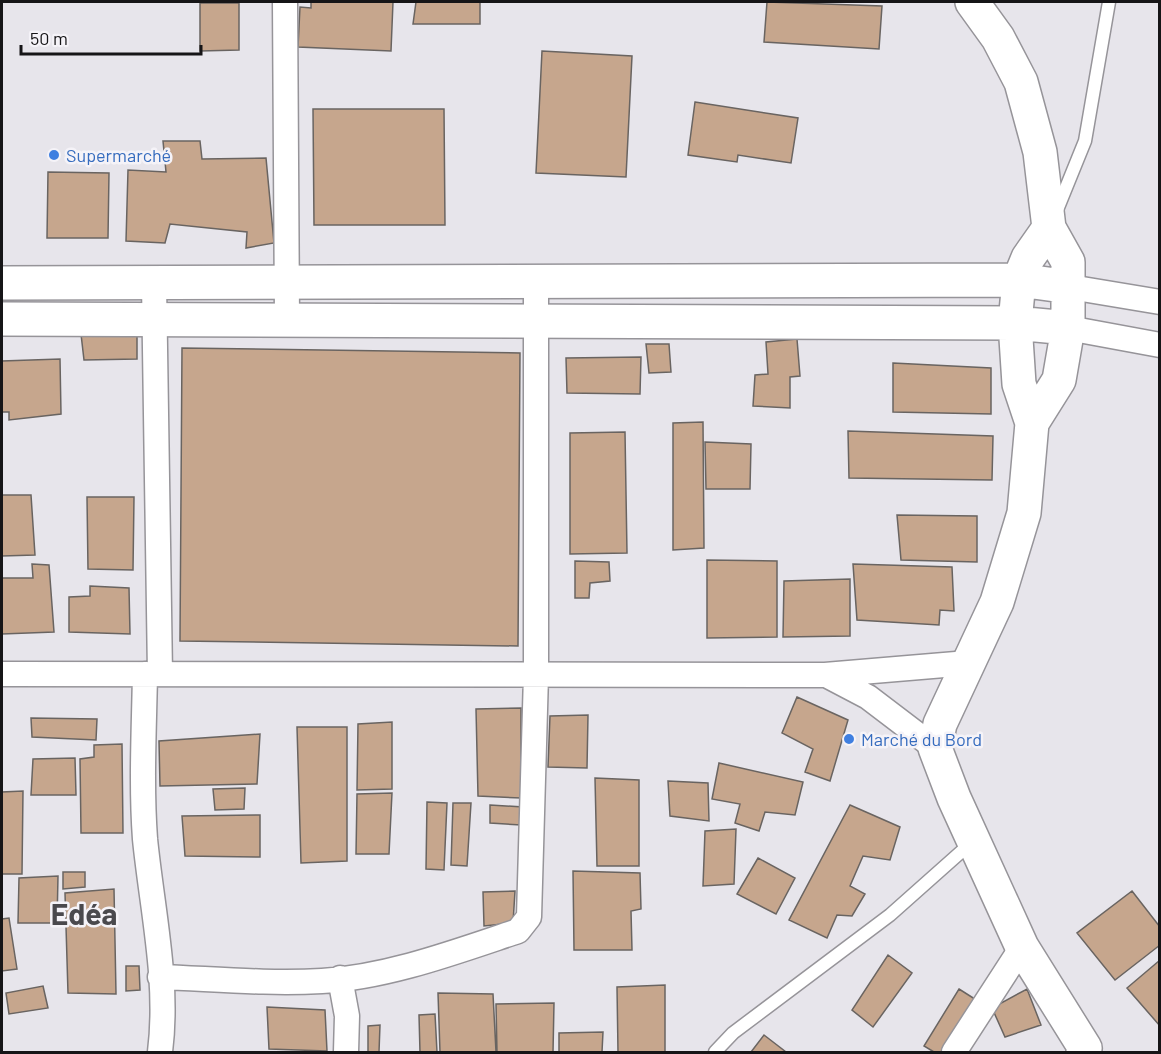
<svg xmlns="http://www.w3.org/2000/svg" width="1161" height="1054" font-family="Barlow,sans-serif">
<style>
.building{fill:#c6a68d;stroke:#696461;stroke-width:1.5}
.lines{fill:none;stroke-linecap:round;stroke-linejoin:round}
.lane-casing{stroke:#969499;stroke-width:15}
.street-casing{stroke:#969499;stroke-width:27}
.secondary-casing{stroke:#969499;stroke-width:36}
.lane{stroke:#fff;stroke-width:12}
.street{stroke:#fff;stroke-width:24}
.secondary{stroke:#fff;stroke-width:33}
.shop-dot{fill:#3f7fe0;stroke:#f5f3f8;stroke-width:2}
.labels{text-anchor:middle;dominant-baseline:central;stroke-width:5;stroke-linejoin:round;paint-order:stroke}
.shop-label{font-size:18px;fill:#366cbe;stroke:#f5f3f8;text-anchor:start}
.town-label{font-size:30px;font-weight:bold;fill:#4a494d;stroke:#f5f3f8}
</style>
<rect width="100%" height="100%" fill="#e7e5eb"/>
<path class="building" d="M 311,2 L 393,2 L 391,51 L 298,47 L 300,7 L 311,8 Z
M 416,2 L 480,2 L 480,24 L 413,24 Z
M 767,2 L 882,6 L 879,49 L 764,42 Z
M 200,3 L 239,3 L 239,50 L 200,51 Z
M 542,51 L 632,56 L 626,177 L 536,173 Z
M 695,102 L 798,118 L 791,163 L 738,155 L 737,162 L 688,155 Z
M 313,109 L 444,109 L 445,225 L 314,225 Z
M 163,141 L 200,141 L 202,159 L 266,158 L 274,243 L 246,248 L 247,232 L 170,224 L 165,243 L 126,241 L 128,170 L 166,172 Z
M 48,172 L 109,173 L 108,238 L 47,238 Z
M 81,334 L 137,336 L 137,359 L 84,360 Z
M 797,339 L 800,376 L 790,377 L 790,408 L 753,406 L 755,375 L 768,374 L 766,342 Z
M 646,344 L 669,344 L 671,372 L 649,373 Z
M 182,348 L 520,353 L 518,646 L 180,641 Z
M 641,357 L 640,394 L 567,393 L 566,358 Z
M 60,359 L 61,414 L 9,420 L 9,412 L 2,412 L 2,361 Z
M 893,363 L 991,368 L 991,414 L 893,412 Z
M 703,422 L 704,548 L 673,550 L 673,423 Z
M 848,431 L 993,436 L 992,480 L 849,478 Z
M 625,432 L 627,553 L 570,554 L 570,433 Z
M 705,442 L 751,444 L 750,489 L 706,489 Z
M 2,495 L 31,495 L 35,555 L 2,556 Z
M 87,497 L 134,497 L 133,570 L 88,569 Z
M 897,515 L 977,516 L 977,562 L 901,560 Z
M 707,560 L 777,561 L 777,637 L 707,638 Z
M 575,561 L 609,562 L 610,581 L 590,583 L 589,598 L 575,598 Z
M 32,564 L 49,565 L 54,632 L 2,634 L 2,578 L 33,578 Z
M 853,564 L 952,567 L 954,611 L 940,610 L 939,625 L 857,620 Z
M 850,579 L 850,636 L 783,637 L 784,581 Z
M 90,586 L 129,588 L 130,634 L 69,632 L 69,597 L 90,596 Z
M 797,697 L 848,720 L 830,781 L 805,772 L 813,749 L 782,733 Z
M 521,708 L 521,798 L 478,796 L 476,709 Z
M 588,715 L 587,768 L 548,767 L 550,716 Z
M 31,718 L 97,719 L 96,740 L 32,737 Z
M 392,722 L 392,789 L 357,790 L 358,724 Z
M 297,727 L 347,727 L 347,861 L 301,863 Z
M 260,734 L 257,784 L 160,786 L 159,741 Z
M 122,744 L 123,833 L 81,833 L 80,759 L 94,757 L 94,745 Z
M 75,758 L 76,795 L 31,795 L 33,759 Z
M 719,763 L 803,782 L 795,815 L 765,812 L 759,831 L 735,823 L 740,804 L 712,799 Z
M 595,778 L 639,780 L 639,866 L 597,866 Z
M 668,781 L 708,783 L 709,821 L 670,816 Z
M 245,788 L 244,809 L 215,810 L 213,789 Z
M 23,791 L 22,874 L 2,874 L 2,792 Z
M 392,793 L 389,854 L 356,854 L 357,794 Z
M 427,802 L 447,803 L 444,870 L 426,869 Z
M 453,803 L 471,803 L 467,866 L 451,865 Z
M 490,805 L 523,807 L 521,825 L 490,823 Z
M 850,805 L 900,827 L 890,860 L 863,856 L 850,886 L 865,894 L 852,916 L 837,915 L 827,938 L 789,920 Z
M 260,815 L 260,857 L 185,856 L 182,816 Z
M 736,829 L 734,884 L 703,886 L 705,831 Z
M 758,858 L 795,878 L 776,914 L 737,894 Z
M 573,871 L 640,873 L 641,909 L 631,911 L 632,950 L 574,950 Z
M 63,872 L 85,872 L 85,887 L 63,889 Z
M 58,876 L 57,923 L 18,923 L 19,878 Z
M 114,889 L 116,994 L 68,993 L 65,893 Z
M 515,891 L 513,923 L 484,926 L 483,892 Z
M 1132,891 L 1160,927 L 1160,945 L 1115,980 L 1077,933 Z
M 9,918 L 17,969 L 2,971 L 2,919 Z
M 888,955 L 912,973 L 873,1027 L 852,1010 Z
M 1160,960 L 1160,1026 L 1127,988 Z
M 126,966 L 139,966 L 140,990 L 126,991 Z
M 665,985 L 665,1052 L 618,1052 L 617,987 Z
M 43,986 L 48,1008 L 9,1014 L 6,993 Z
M 959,989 L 978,1001 L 943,1052 L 934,1052 L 924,1046 Z
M 1027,989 L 1041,1025 L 1005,1037 L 992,1008 Z
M 438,993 L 493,994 L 496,1052 L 440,1052 Z
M 554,1003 L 553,1052 L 497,1052 L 496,1004 Z
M 267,1007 L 325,1010 L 327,1051 L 269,1049 Z
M 435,1014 L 437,1052 L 420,1052 L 419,1015 Z
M 380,1025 L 379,1052 L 368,1052 L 368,1026 Z
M 603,1032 L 602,1052 L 559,1052 L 559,1033 Z
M 764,1035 L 786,1052 L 751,1052 Z"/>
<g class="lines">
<defs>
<path id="lane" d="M 1057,210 L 1085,141 L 1109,2
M 715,1052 L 733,1033 L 890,915 L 971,843"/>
<path id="street" d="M 285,2 L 287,319
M 154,283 L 160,674
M 1070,287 L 1160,302
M 1068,328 L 1160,345
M 2,674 L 825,675 L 968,663
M 145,674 C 144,729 141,784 145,839 C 152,909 169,982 160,1052
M 828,676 L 868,697 L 935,748
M 160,977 C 214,979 268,984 322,981 C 388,977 455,952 518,931 L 529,917 L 536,675 L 536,282
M 340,978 L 347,1016 L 346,1052
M 954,1052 L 1022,947"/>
<path id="secondary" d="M 972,2 L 998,38 L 1021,82 L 1040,152 L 1049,228 L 1068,262 L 1068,328 L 1059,380 L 1032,423
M 1049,228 L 1028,258 L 1019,280 L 1015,323 L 1019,384 L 1032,423 L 1024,513 L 997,602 L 940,724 L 935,748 L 954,798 L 1022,947 L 1085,1048 L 1083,1052
M 2,283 L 1019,280 L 1070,287
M 2,319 L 1015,323 L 1068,328"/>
</defs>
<use href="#lane" class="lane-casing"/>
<use href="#street" class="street-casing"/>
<use href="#secondary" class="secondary-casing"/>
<use href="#lane" class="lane"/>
<use href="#street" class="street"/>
<use href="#secondary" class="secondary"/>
</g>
<g class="shop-dot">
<circle cx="54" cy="155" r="6"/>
<circle cx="849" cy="739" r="6"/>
</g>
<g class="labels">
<g class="shop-label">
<text x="66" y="155">Supermarché</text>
<text x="861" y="739">Marché du Bord</text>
</g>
<g class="town-label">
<text x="84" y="913">Edéa</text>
</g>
</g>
<rect width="1161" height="1054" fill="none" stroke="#161517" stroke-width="6"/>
<path d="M21 45v9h180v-9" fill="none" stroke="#161517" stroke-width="3"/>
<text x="30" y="45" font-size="18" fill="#161517" stroke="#f5f3f8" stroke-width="4.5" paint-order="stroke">50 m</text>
</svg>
